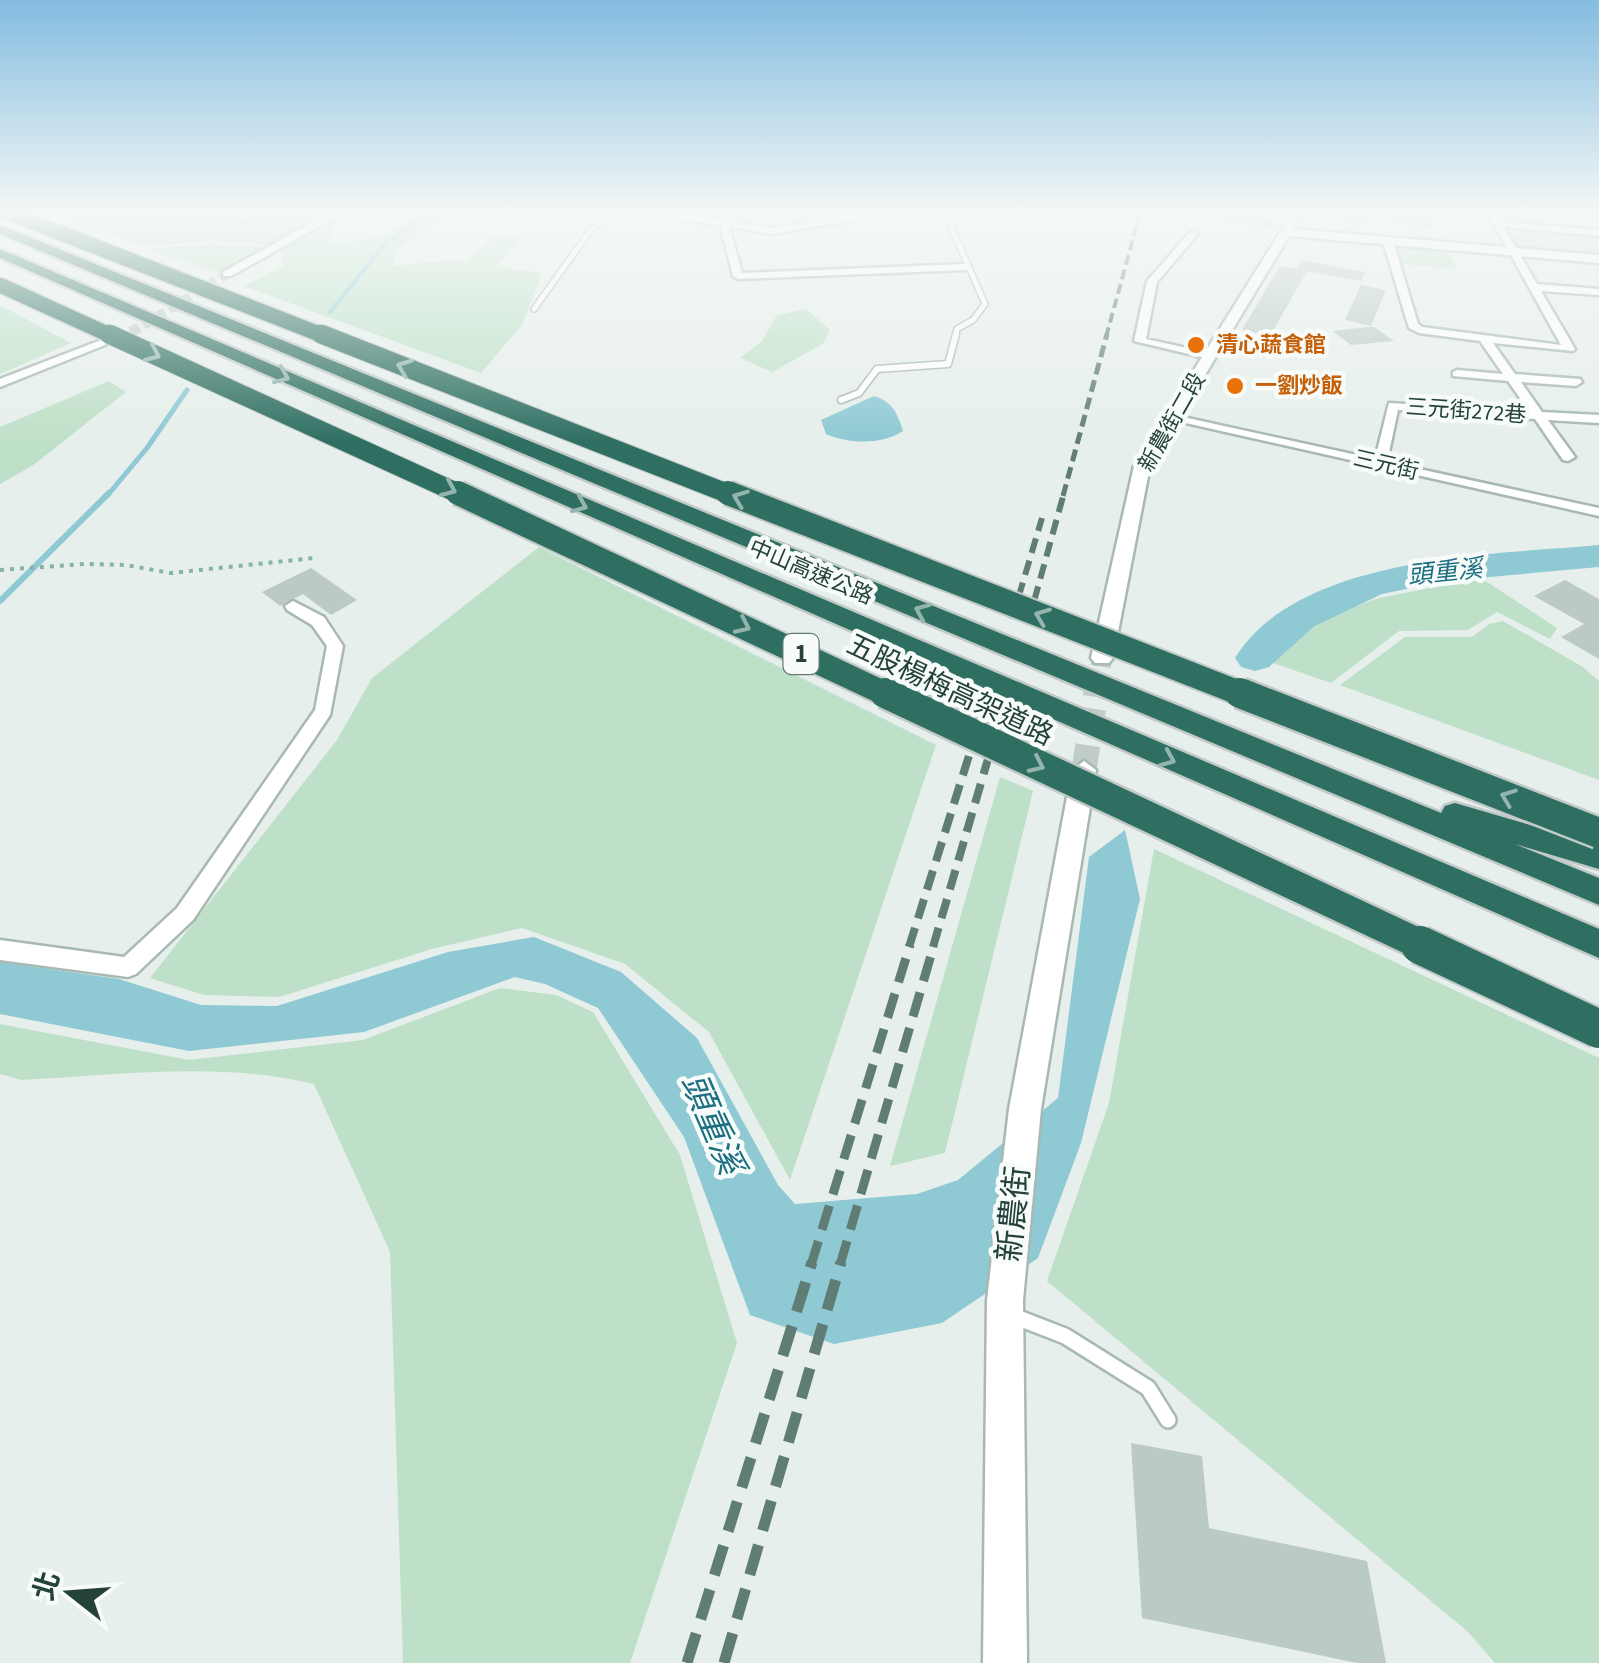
<svg xmlns="http://www.w3.org/2000/svg" width="1599" height="1663" font-family="'Source Sans 3','Noto Sans TC',sans-serif">
<style>
.built{fill:#d4dfda}
.green{fill:#bfe0c8}
.water{fill:#8ec9d4}
.lines{fill:none;stroke-linecap:round;stroke-linejoin:round}
.stream-far2{stroke:#8ec9d4;stroke-width:4}
.stream-far1{stroke:#8ec9d4;stroke-width:5}
.stream{stroke:#8ec9d4;stroke-width:6}
.river{fill:#8ec9d4;fill-rule:evenodd}
.building{fill:#bbcac4}
.minor-tunnel-far1{stroke:#bfccc8;stroke-width:10;stroke-dasharray:10 5;stroke-linecap:butt}
.minor-tunnel{stroke:#bfccc8;stroke-width:12;stroke-dasharray:12 6;stroke-linecap:butt}
.tertiary-tunnel-far1{stroke:#bfccc8;stroke-width:20;stroke-dasharray:20 10;stroke-linecap:butt}
.tertiary-tunnel{stroke:#bfccc8;stroke-width:25;stroke-dasharray:25 12;stroke-linecap:butt}
.service-far2-casing{stroke:#a8b8b2;stroke-width:8}
.service-far1-casing{stroke:#a8b8b2;stroke-width:9}
.service-casing{stroke:#a8b8b2;stroke-width:20}
.minor-casing{stroke:#a8b8b2;stroke-width:5}
.tertiary-casing{stroke:#a8b8b2;stroke-width:5}
.motorway-casing{stroke:#c2cac8;stroke-width:5}
.path{stroke:#86b3a5;stroke-width:4;stroke-dasharray:4 6;stroke-linecap:butt}
.service-far2{stroke:#fff;stroke-width:5}
.service-far1{stroke:#fff;stroke-width:6}
.service{stroke:#fff;stroke-width:15}
.minor{fill:#fff;fill-rule:evenodd}
.tertiary{fill:#fff;fill-rule:evenodd}
.motorway{fill:#2f6f62;fill-rule:evenodd}
.rail-far5{stroke:#5f7d75;stroke-width:4;stroke-dasharray:10 5;stroke-linecap:butt}
.rail-far4{stroke:#5f7d75;stroke-width:5;stroke-dasharray:12 6;stroke-linecap:butt}
.rail-far3{stroke:#5f7d75;stroke-width:6;stroke-dasharray:15 8;stroke-linecap:butt}
.rail-far2{stroke:#5f7d75;stroke-width:8;stroke-dasharray:20 10;stroke-linecap:butt}
.rail-far1{stroke:#5f7d75;stroke-width:9;stroke-dasharray:25 12;stroke-linecap:butt}
.rail{stroke:#5f7d75;stroke-width:11;stroke-dasharray:31 15;stroke-linecap:butt}
.motorway-bridge-far4-casing{stroke:#c2cac8;stroke-width:18;stroke-linecap:butt}
.motorway-bridge-far3-casing{stroke:#c2cac8;stroke-width:21;stroke-linecap:butt}
.motorway-bridge-far2-casing{stroke:#c2cac8;stroke-width:28;stroke-linecap:butt}
.motorway-bridge-far1-casing{stroke:#c2cac8;stroke-width:35;stroke-linecap:butt}
.motorway-bridge-casing{stroke:#c2cac8;stroke-width:42;stroke-linecap:butt}
.motorway-bridge-far4{stroke:#2f6f62;stroke-width:15}
.motorway-bridge-far3{stroke:#2f6f62;stroke-width:19}
.motorway-bridge-far2{stroke:#2f6f62;stroke-width:24}
.motorway-bridge-far1{stroke:#2f6f62;stroke-width:30}
.motorway-bridge{stroke:#2f6f62;stroke-width:38}
.oneway{stroke:#93b5ae}
.food-dot{fill:#e8710a;stroke:#f7fbf9;stroke-width:4}
.labels{text-anchor:middle;dominant-baseline:central;stroke-width:9;stroke-linejoin:round;paint-order:stroke}
.far-food-label{font-size:22px;font-weight:bold;fill:#c56008;stroke:#f7fbf9;text-anchor:start}
.far-street-label{font-size:22px;fill:#24423a;stroke:#f7fbf9}
.far-water-label{font-size:25px;font-style:italic;fill:#1c6f80;stroke:#f7fbf9}
.shield{fill:#f7fbf9;stroke:#637a73;stroke-width:2.5}
.shield-label{font-size:25px;font-weight:bold;fill:#24423a}
.street-label{font-size:28px;fill:#24423a;stroke:#f7fbf9}
.near-street-label{font-size:32px;fill:#24423a;stroke:#f7fbf9}
.near-water-label{font-size:35px;font-style:italic;fill:#1c6f80;stroke:#f7fbf9}
</style>
<rect width="100%" height="100%" fill="#e6efeb"/>
<path class="built" d="M 1507,228 L 1599,236 L 1599,255 L 1518,247 Z"/>
<path class="green" d="M 48,210 L 111,210 L 134,219 L 255,219 L 267,210 L 296,210 L 293,215 L 313,220 L 273,245 L 216,241 L 142,246 Z
M 423,214 L 445,216 L 394,251 L 392,266 L 453,260 L 467,262 L 494,237 L 523,235 L 496,267 L 542,273 L 522,325 L 481,373 L 244,286 L 283,266 L 280,251 L 336,219 L 330,231 L 333,243 L 379,237 Z
M 210,244 L 268,247 L 218,273 L 148,249 Z
M 1395,246 L 1448,251 L 1456,269 L 1401,264 Z
M 0,305 L 71,343 L 0,374 Z
M 806,309 L 830,330 L 823,344 L 772,372 L 740,358 L 762,341 L 777,315 Z
M 109,381 L 126,392 L 32,466 L 0,484 L 0,427 Z
M 539,547 L 936,745 L 790,1180 L 709,1032 L 625,964 L 522,928 L 432,949 L 279,997 L 204,995 L 150,978 L 337,740 L 372,678 Z
M 1481,578 L 1557,628 L 1550,639 L 1497,612 L 1468,630 L 1399,631 L 1331,683 L 1273,663 L 1326,617 L 1379,598 Z
M 1503,621 L 1583,667 L 1599,681 L 1599,780 L 1340,685 L 1405,637 L 1472,637 L 1489,624 Z
M 1000,777 L 1033,791 L 945,1153 L 890,1166 Z
M 1154,849 L 1599,1058 L 1599,1663 L 1495,1663 L 1467,1631 L 1047,1281 L 1109,1103 Z
M 500,988 L 556,995 L 593,1012 L 680,1155 L 737,1343 L 630,1663 L 403,1663 L 390,1252 L 314,1084 C 221,1061 117,1075 21,1080 L 0,1074 L 0,1024 L 189,1060 L 363,1040 Z"/>
<path class="water" d="M 874,396 C 892,401 898,414 903,431 C 882,445 849,444 826,434 L 821,420 Z
M 1125,830 L 1140,899 L 1081,1143 L 1038,1258 L 942,1323 L 834,1344 L 750,1315 L 684,1137 L 598,1008 L 545,984 L 515,977 L 364,1032 L 189,1051 L 0,1014 L 0,962 L 119,979 L 201,1005 L 277,1006 L 448,952 L 534,937 L 621,972 L 697,1038 L 778,1185 L 795,1204 L 917,1194 L 958,1180 L 1058,1098 L 1089,857 Z"/>
<g class="lines">
<path class="stream-far2" d="M 330,312 L 385,244 L 437,210"/>
<path class="stream-far1" d="M 107,496 L 147,448 L 187,390"/>
<path class="stream" d="M 0,601 L 109,493"/>
<path class="river" d="M 1599,545 L 1599,567 L 1445,581 L 1382,594 L 1315,626 L 1269,667 L 1255,671 L 1241,667 L 1235,658 C 1299,555 1492,555 1599,545 Z"/>
</g>
<path class="building" d="M 1198,210 L 1237,210 L 1273,220 L 1271,228 L 1210,218 L 1214,214 Z
M 1342,210 L 1369,210 L 1362,224 L 1336,219 Z
M 1387,213 L 1428,216 L 1433,227 L 1391,223 Z
M 1301,260 L 1365,272 L 1361,281 L 1307,271 L 1270,336 L 1242,330 L 1280,266 L 1296,269 Z
M 1361,285 L 1386,290 L 1371,326 L 1345,320 Z
M 1368,327 L 1374,327 L 1394,341 L 1351,345 L 1332,331 Z
M 311,568 L 357,600 L 331,615 L 303,594 L 280,606 L 262,592 Z
M 1565,580 L 1599,599 L 1599,659 L 1561,637 L 1584,624 L 1534,596 Z
M 1131,1443 L 1202,1456 L 1209,1528 L 1367,1561 L 1386,1663 L 1357,1663 L 1142,1618 Z"/>
<g class="lines">
<path class="minor-tunnel-far1" d="M 116,337 L 139,328 L 227,274"/>
<path class="minor-tunnel" d="M 102,342 L 122,334"/>
<path class="tertiary-tunnel-far1" d="M 1096,696 L 1102,658"/>
<path class="tertiary-tunnel" d="M 1084,770 L 1096,693"/>
<defs>
<path id="service-far2" d="M 132,210 L 136,215 L 251,216 L 259,210
M 946,215 L 985,304 L 973,320 L 957,329 L 955,337
M 534,309 L 590,231 L 609,212"/>
<path id="service-far1" d="M 841,400 L 859,393 L 877,369 L 948,364 L 956,334"/>
<path id="service" d="M 1011,1315 L 1065,1336 L 1148,1388 L 1168,1420"/>
<path id="minor" d="M 301,210 L 329,214 L 426,210 L 331,220 L 231,276 L 223,276 L 223,272 L 320,218 L 301,215 Z
M 512,210 L 663,211 L 773,228 L 865,212 L 995,210 L 865,218 L 773,234 L 729,227 L 742,273 L 966,264 L 971,267 L 966,270 L 738,279 L 733,276 L 720,225 L 663,217 Z
M 1486,210 L 1494,210 L 1501,222 L 1599,230 L 1599,236 L 1504,227 L 1537,284 L 1599,289 L 1599,295 L 1541,291 L 1575,349 L 1573,351 L 1493,343 L 1515,374 L 1580,379 L 1582,382 L 1576,386 L 1521,382 L 1542,412 L 1599,415 L 1599,423 L 1548,420 L 1575,457 L 1568,461 L 1563,460 L 1535,419 L 1398,410 L 1387,462 L 1599,508 L 1599,516 L 1168,419 L 1174,415 L 1375,459 L 1389,403 L 1529,411 L 1508,381 L 1453,376 L 1453,372 L 1457,370 L 1503,374 L 1480,341 L 1419,333 L 1409,328 L 1383,241 L 1388,238 L 1393,241 L 1418,324 L 1422,327 L 1561,345 Z
M 1190,232 L 1198,234 L 1157,282 L 1146,339 L 1214,354 L 1214,358 L 1210,359 L 1134,341 L 1147,281 Z
M 101,340 L 107,343 L 105,345 L 0,387 L 0,379 Z
M 293,601 L 324,617 L 343,646 L 330,715 L 193,920 L 136,974 L 128,977 L 0,960 L 0,940 L 124,957 L 177,908 L 315,710 L 327,646 L 312,625 L 287,610 L 285,606 Z"/>
<path id="tertiary" d="M 1294,210 L 1304,210 L 1293,229 L 1599,255 L 1599,263 L 1289,236 L 1150,466 L 1113,658 L 1109,663 L 1095,663 L 1091,658 L 1134,466 Z
M 1084,761 L 1096,770 L 1041,1109 L 1023,1300 L 1027,1663 L 983,1663 L 987,1300 L 1009,1109 L 1072,770 Z"/>
<path id="motorway" d="M 0,225 L 1441,813 L 1445,806 L 1455,803 L 1599,845 L 1599,869 L 1515,844 L 1599,878 L 1599,905 L 0,234 Z
M 0,249 L 1599,929 L 1599,958 L 0,258 Z"/>
</defs>
<use href="#service-far2" class="service-far2-casing"/>
<use href="#service-far1" class="service-far1-casing"/>
<use href="#service" class="service-casing"/>
<use href="#minor" class="minor-casing"/>
<use href="#tertiary" class="tertiary-casing"/>
<use href="#motorway" class="motorway-casing"/>
<path class="path" d="M 0,570 L 85,564 L 126,565 L 171,573 L 314,558"/>
<use href="#service-far2" class="service-far2"/>
<use href="#service-far1" class="service-far1"/>
<use href="#service" class="service"/>
<use href="#minor" class="minor"/>
<use href="#tertiary" class="tertiary"/>
<use href="#motorway" class="motorway"/>
<path class="rail-far5" d="M 1106,337 L 1141,210"/>
<path class="rail-far4" d="M 1063,496 L 1107,334"/>
<path class="rail-far3" d="M 1012,619 L 1042,518
M 1028,623 L 1064,493"/>
<path class="rail-far2" d="M 909,947 L 983,711
M 933,947 L 1000,718"/>
<path class="rail-far1" d="M 811,1265 L 910,945
M 840,1265 L 934,945"/>
<path class="rail" d="M 687,1663 L 812,1262
M 724,1663 L 841,1262"/>
<defs>
<path id="motorway-bridge-far4" d="M 2,210 L 327,337
M 0,285 L 114,337"/>
<path id="motorway-bridge-far3" d="M 109,334 L 464,496
M 321,334 L 734,496"/>
<path id="motorway-bridge-far2" d="M 458,493 L 890,696
M 728,493 L 1247,696"/>
<path id="motorway-bridge-far1" d="M 885,693 L 1426,947
M 1240,693 L 1599,833"/>
<path id="motorway-bridge" d="M 1420,945 L 1599,1029"/>
</defs>
<use href="#motorway-bridge-far4" class="motorway-bridge-far4-casing"/>
<use href="#motorway-bridge-far3" class="motorway-bridge-far3-casing"/>
<use href="#motorway-bridge-far2" class="motorway-bridge-far2-casing"/>
<use href="#motorway-bridge-far1" class="motorway-bridge-far1-casing"/>
<use href="#motorway-bridge" class="motorway-bridge-casing"/>
<use href="#motorway-bridge-far4" class="motorway-bridge-far4"/>
<use href="#motorway-bridge-far3" class="motorway-bridge-far3"/>
<use href="#motorway-bridge-far2" class="motorway-bridge-far2"/>
<use href="#motorway-bridge-far1" class="motorway-bridge-far1"/>
<use href="#motorway-bridge" class="motorway-bridge"/>
</g>
<defs><path id="oneway-chevron" d="M-2-3.5L2.5 0L-2 3.5" fill="none" stroke-width="1.6" stroke-linecap="round" stroke-linejoin="round" transform="scale(2.5)"/></defs>
<g class="oneway">
<use href="#oneway-chevron" transform="translate(153 354) rotate(24)"/>
<use href="#oneway-chevron" transform="translate(404 367) rotate(-159)"/>
<use href="#oneway-chevron" transform="translate(282 376) rotate(23)"/>
<use href="#oneway-chevron" transform="translate(449 489) rotate(24)"/>
<use href="#oneway-chevron" transform="translate(740 498) rotate(-159)"/>
<use href="#oneway-chevron" transform="translate(580 505) rotate(23)"/>
<use href="#oneway-chevron" transform="translate(922 611) rotate(-157)"/>
<use href="#oneway-chevron" transform="translate(1042 616) rotate(-159)"/>
<use href="#oneway-chevron" transform="translate(743 626) rotate(25)"/>
<use href="#oneway-chevron" transform="translate(1168 759) rotate(23)"/>
<use href="#oneway-chevron" transform="translate(1037 765) rotate(25)"/>
<use href="#oneway-chevron" transform="translate(1508 797) rotate(-159)"/>
</g>
<linearGradient id="sky" x2="0" y2="1"><stop stop-color="#84bce0"/><stop offset="0.48" stop-color="#f4f8f6"/><stop offset="1" stop-color="#f4f8f6" stop-opacity="0"/></linearGradient>
<rect width="1599" height="442" fill="url(#sky)"/>
<g class="food-dot">
<circle cx="1196" cy="345" r="10"/>
<circle cx="1235" cy="386" r="10"/>
</g>
<g class="labels">
<g class="far-food-label">
<text x="1216" y="345">清心蔬食館</text>
<text x="1255" y="386">一劉炒飯</text>
</g>
<g class="far-street-label">
<text transform="translate(1466 411) rotate(4)">三元街272巷</text>
<text transform="translate(1172 422) rotate(-60)">新農街二段</text>
<text transform="translate(1386 465) rotate(13)">三元街</text>
<text transform="translate(811 572) rotate(23)">中山高速公路</text>
</g>
<g class="far-water-label">
<text transform="translate(1445 572) rotate(-6)">頭重溪</text>
</g>
<rect class="shield" x="783.5" y="634" width="35" height="40" rx="8"/>
<g class="shield-label">
<text x="801" y="654">1</text>
</g>
<g class="street-label">
<text transform="translate(950 690) rotate(25)">五股楊梅高架道路</text>
</g>
<g class="near-street-label">
<text transform="translate(1014 1214) rotate(-84)">新農街</text>
</g>
<g class="near-water-label">
<text transform="translate(712 1124) rotate(67)">頭重溪</text>
</g>
</g>
<g transform="translate(70 1593) rotate(287)" stroke="#f7fbf9" stroke-width="8" paint-order="stroke">
<path d="M0-8L18 38L0 25L-18 38Z" fill="#24423a"/>
<text y="-15" font-size="28" font-weight="bold" text-anchor="middle" fill="#24423a">北</text>
</g>
</svg>
